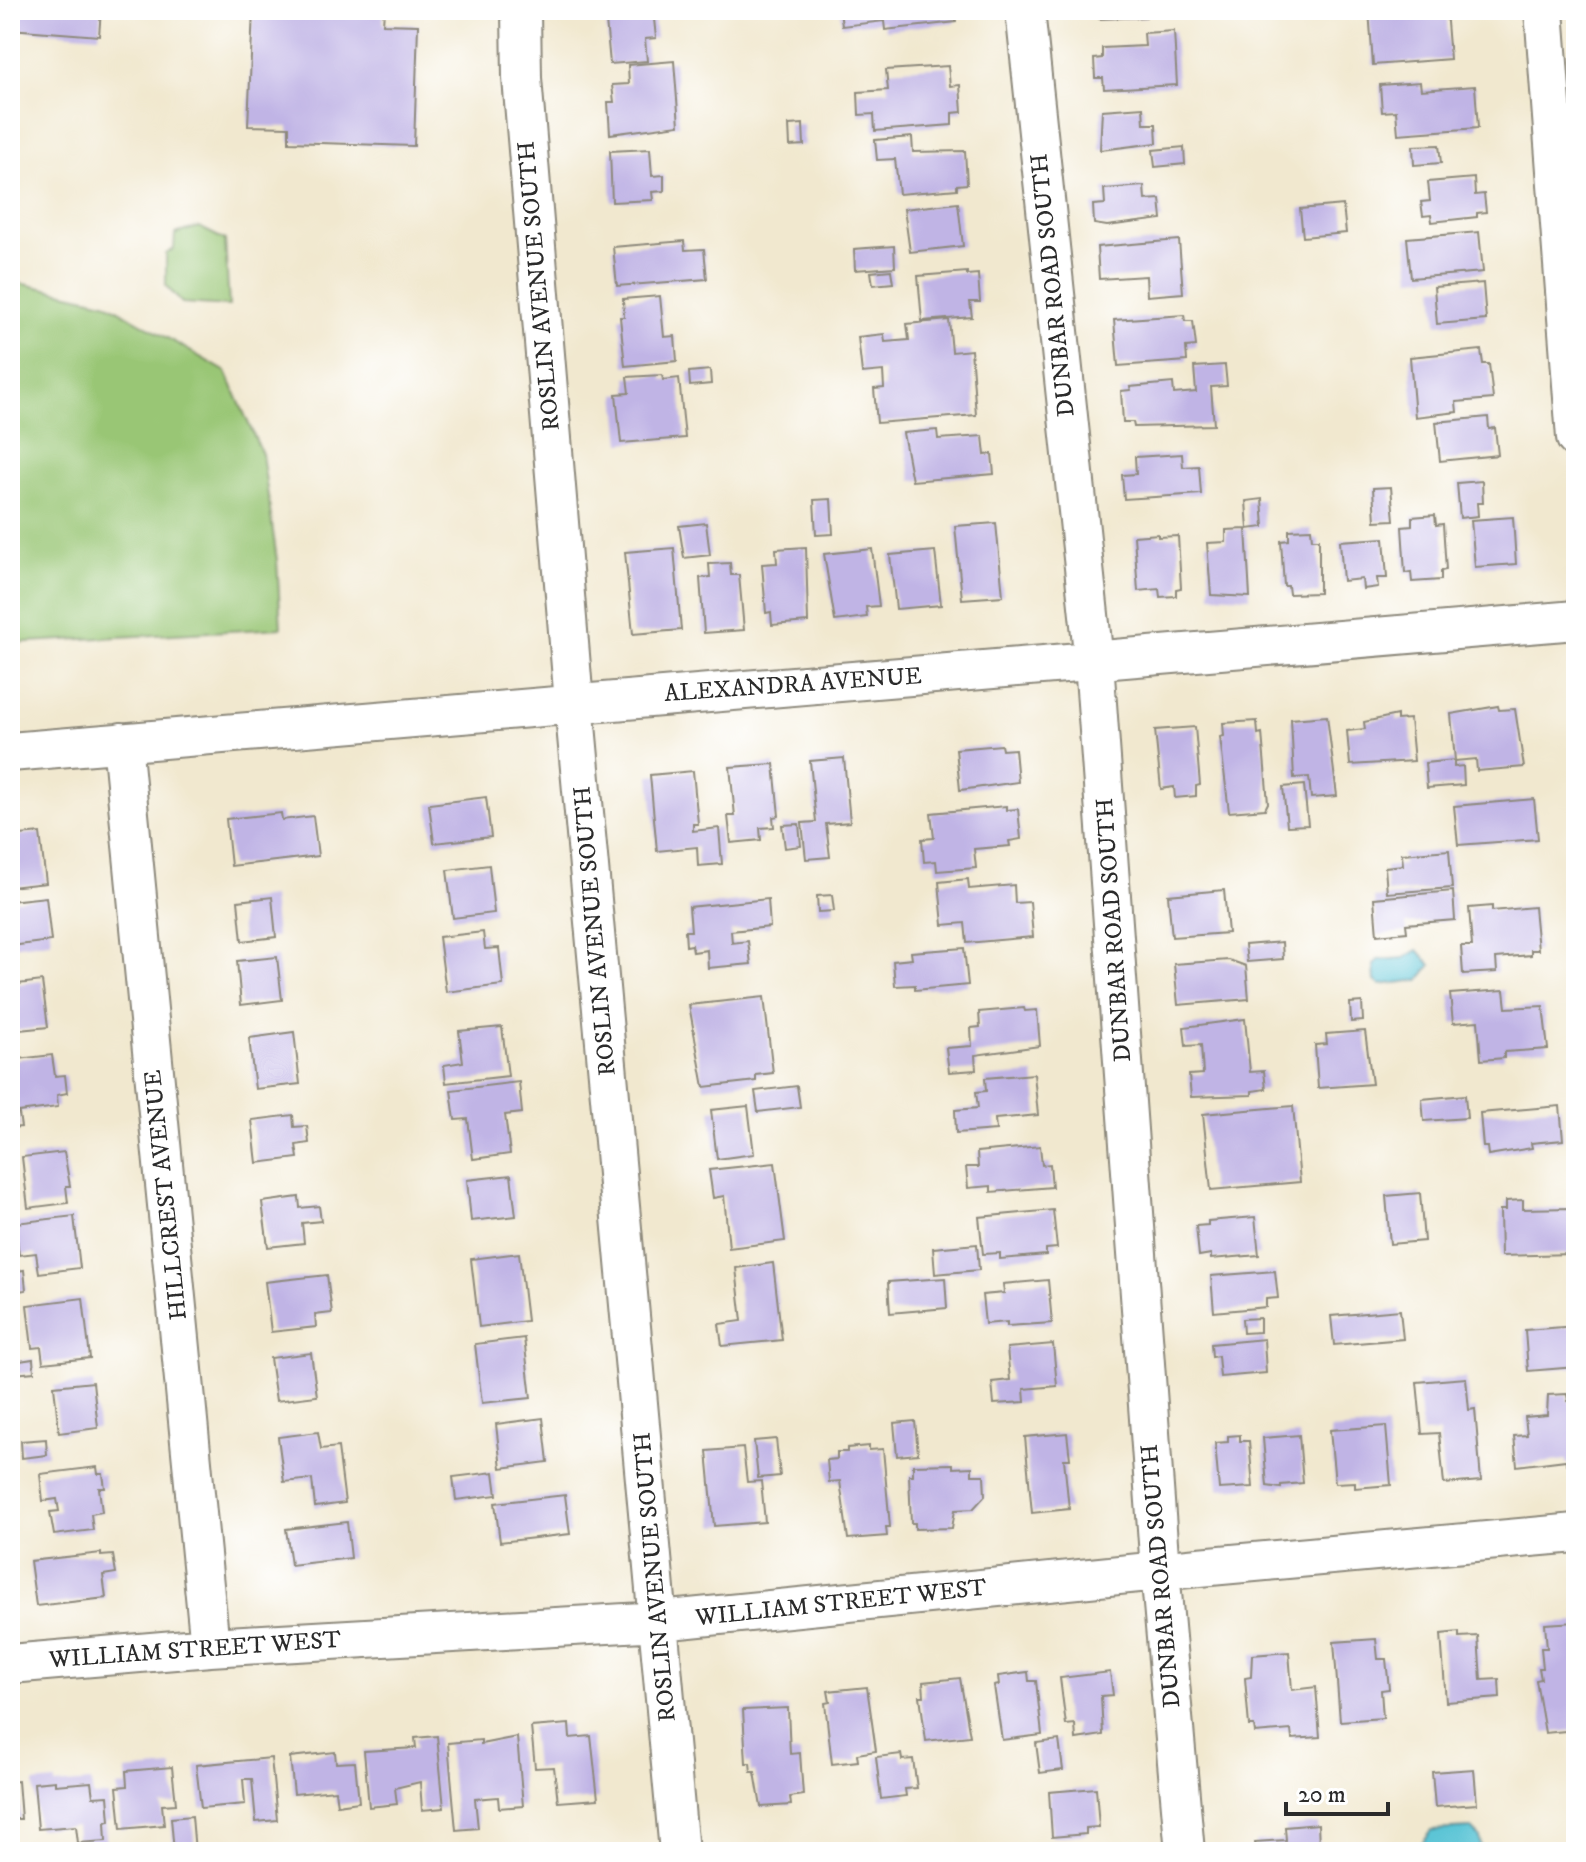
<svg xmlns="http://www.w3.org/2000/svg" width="1586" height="1862" font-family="'IM FELL DW Pica',serif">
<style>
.green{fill:#99c674;stroke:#627850;stroke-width:2}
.water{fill:#5bc5d6;stroke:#437880;stroke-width:2}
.building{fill:#c0b4e5}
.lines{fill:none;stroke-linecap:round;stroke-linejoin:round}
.minor-casing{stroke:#8e8a7d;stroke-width:42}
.minor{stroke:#fff;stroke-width:38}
.labels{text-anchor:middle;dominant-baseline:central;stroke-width:7;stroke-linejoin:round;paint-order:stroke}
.street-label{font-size:24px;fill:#2b2b2b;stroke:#fff}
</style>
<rect width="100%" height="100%" fill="#fff"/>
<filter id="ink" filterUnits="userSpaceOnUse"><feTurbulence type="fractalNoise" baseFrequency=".0125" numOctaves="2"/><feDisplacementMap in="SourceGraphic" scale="16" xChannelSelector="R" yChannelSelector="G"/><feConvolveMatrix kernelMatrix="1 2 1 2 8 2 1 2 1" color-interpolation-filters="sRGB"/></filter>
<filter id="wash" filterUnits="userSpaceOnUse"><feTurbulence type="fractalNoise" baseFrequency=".006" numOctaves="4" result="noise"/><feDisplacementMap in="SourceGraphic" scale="32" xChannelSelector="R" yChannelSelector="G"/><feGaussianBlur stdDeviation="1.8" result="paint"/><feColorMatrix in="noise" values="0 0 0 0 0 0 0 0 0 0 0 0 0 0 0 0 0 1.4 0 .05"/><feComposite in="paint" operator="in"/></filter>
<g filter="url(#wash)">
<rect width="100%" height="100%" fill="#f1e8cf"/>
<path class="green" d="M 199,227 L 225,240 L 229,306 L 182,303 L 166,286 L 166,254 L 174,249 L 175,234 Z
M 10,281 L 105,302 L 226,372 L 262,454 L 277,560 L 281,628 L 10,643 Z"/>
<path class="water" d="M 1418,950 L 1431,965 L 1419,980 L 1380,985 L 1375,981 L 1374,965 L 1378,960 L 1404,958 Z
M 1471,1828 L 1480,1837 L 1481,1852 L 1422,1852 L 1421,1844 L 1432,1830 Z"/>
<g id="blocks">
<path class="building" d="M 10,10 L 101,10 L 99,36 L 10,29 Z
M 253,10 L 384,10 L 383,24 L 418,25 L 414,146 L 289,142 L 289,127 L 248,126 Z
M 605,10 L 653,10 L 656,38 L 645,39 L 647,61 L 610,64 Z
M 840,10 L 955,10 L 956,22 L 885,30 L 884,21 L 842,26 Z
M 1099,10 L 1146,10 L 1146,17 L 1099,19 Z
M 1369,10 L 1446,10 L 1450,59 L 1373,65 Z
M 1174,31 L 1177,85 L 1104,89 L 1103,78 L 1095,78 L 1094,59 L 1102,58 L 1102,48 L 1145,46 L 1144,33 Z
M 674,61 L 679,125 L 610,134 L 608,102 L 614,102 L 612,85 L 629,84 L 628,65 Z
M 948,66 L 950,86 L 960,85 L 962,112 L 952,113 L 952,125 L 875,131 L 874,114 L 859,115 L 858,92 L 888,90 L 886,70 Z
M 1420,82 L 1421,90 L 1475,86 L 1478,128 L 1398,134 L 1396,111 L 1382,112 L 1380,85 Z
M 1143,107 L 1144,124 L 1156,124 L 1157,143 L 1100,150 L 1102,110 Z
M 803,124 L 804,145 L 790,146 L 789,125 Z
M 912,137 L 913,152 L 965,151 L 967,184 L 957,185 L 957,189 L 899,194 L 895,159 L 877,160 L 875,140 Z
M 1439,145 L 1441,163 L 1414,165 L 1413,146 Z
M 1184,147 L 1185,164 L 1155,167 L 1153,150 Z
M 650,149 L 652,176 L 664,175 L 664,191 L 652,192 L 653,200 L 612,202 L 610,151 Z
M 1474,178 L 1475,195 L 1484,194 L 1486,212 L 1477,213 L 1477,217 L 1432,222 L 1431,215 L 1423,216 L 1421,202 L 1430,201 L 1428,182 Z
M 1144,186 L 1145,200 L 1160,199 L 1162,219 L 1107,226 L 1094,224 L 1093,205 L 1105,204 L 1104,189 Z
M 958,203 L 963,246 L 910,252 L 904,209 Z
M 1343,205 L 1346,233 L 1303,237 L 1300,209 Z
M 1479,232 L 1483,272 L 1411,278 L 1407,238 Z
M 1179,240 L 1183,293 L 1147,296 L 1146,276 L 1099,279 L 1097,247 Z
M 684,241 L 685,250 L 704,249 L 707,279 L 617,286 L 613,247 Z
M 894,246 L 895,267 L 855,270 L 854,249 Z
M 891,270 L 893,283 L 873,285 L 871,272 Z
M 967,272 L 967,275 L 978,274 L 980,302 L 970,302 L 972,317 L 922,321 L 918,276 Z
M 1483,283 L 1486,320 L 1437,324 L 1434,287 Z
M 660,296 L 664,337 L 675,336 L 677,361 L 625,366 L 620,317 L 624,317 L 623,299 Z
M 1184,315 L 1185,321 L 1193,321 L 1196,346 L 1186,347 L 1187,361 L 1118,366 L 1114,320 Z
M 949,320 L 952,352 L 971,350 L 976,415 L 877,423 L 874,389 L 884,388 L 883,371 L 862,373 L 858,337 L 884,334 L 885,342 L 909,340 L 907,324 Z
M 1481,350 L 1483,364 L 1489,364 L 1493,399 L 1456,402 L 1457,412 L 1415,417 L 1410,357 Z
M 1225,365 L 1227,386 L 1211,387 L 1214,425 L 1134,427 L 1133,422 L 1123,422 L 1121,391 L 1131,390 L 1130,387 L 1173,383 L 1174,394 L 1196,392 L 1194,367 Z
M 710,370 L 711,384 L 690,386 L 689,372 Z
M 662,375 L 663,380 L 679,378 L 685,438 L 621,443 L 616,394 L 629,393 L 627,377 Z
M 1488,417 L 1489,429 L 1495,428 L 1498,455 L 1440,461 L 1436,422 Z
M 937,430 L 938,439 L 983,436 L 985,455 L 992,454 L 994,474 L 912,481 L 903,433 Z
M 1182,454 L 1183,467 L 1199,466 L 1201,494 L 1124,499 L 1122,475 L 1136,474 L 1135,457 Z
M 1482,481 L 1483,503 L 1477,503 L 1478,516 L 1460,518 L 1457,483 Z
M 1391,487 L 1394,520 L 1375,521 L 1373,488 Z
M 831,499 L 833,534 L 816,535 L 814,500 Z
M 1262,499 L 1264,527 L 1248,529 L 1246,501 Z
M 1435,515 L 1436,525 L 1443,524 L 1446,570 L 1441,571 L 1441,580 L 1412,582 L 1411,572 L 1405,573 L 1402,527 L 1412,526 L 1412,517 Z
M 1513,517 L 1516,564 L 1475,567 L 1471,520 Z
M 706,523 L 710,555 L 684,558 L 679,526 Z
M 996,523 L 1003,596 L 962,599 L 955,526 Z
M 1246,529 L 1250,597 L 1211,595 L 1207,543 L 1226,542 L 1226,530 Z
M 1311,529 L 1312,539 L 1319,539 L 1319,593 L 1289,594 L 1288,586 L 1284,586 L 1281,541 L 1289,540 L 1289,530 Z
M 1158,534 L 1158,537 L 1178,536 L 1181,588 L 1176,589 L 1176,596 L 1160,597 L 1159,589 L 1138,591 L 1134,536 Z
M 1384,538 L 1387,578 L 1377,578 L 1378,587 L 1363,589 L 1362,579 L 1343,581 L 1340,541 Z
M 806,547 L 808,622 L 772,625 L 771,612 L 766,613 L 762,564 L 777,563 L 776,549 Z
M 674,548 L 681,630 L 633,634 L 625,552 Z
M 872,549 L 879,606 L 866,607 L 867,617 L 835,621 L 824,554 Z
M 935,551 L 941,605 L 896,609 L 890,555 Z
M 730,563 L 731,575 L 739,575 L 744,630 L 704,633 L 700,578 L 710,577 L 709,564 Z
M 1498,706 L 1499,710 L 1515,709 L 1524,767 L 1477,771 L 1476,759 L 1455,761 L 1451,714 Z
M 1397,715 L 1397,720 L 1410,719 L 1414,761 L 1350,765 L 1347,731 L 1365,729 L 1364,722 Z
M 1327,716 L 1337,796 L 1311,798 L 1309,777 L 1294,778 L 1291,719 Z
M 1257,721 L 1258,734 L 1262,733 L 1268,803 L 1265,809 L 1229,812 L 1220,737 L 1224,736 L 1223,723 Z
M 1195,727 L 1200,785 L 1196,786 L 1196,796 L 1175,798 L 1174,787 L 1161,789 L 1155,730 Z
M 1001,745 L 1002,750 L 1015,749 L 1018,782 L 960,790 L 956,749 Z
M 844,758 L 850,822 L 826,824 L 830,857 L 806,859 L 802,823 L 816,822 L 810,761 Z
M 1454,760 L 1454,767 L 1463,766 L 1464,785 L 1427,788 L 1425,763 Z
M 774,764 L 779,816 L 773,817 L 774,827 L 760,828 L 761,840 L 731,843 L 728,816 L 735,816 L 730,767 Z
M 693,771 L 698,824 L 693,824 L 693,831 L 719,828 L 722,864 L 698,866 L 697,847 L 657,851 L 650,775 Z
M 1304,785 L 1308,825 L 1287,826 L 1283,787 Z
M 486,797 L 491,837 L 434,843 L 429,804 Z
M 1534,799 L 1538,839 L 1458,845 L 1454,806 Z
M 1006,806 L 1006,810 L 1018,809 L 1021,839 L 1009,841 L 1010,846 L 974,849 L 976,868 L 937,871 L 936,861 L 924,862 L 922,839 L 934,838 L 931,813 Z
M 281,813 L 282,820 L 313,816 L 318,856 L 231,866 L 226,819 Z
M 799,824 L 801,846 L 785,848 L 782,825 Z
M 40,833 L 46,883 L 10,887 L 10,836 Z
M 1449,850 L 1452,888 L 1387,893 L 1385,867 L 1403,865 L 1402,854 Z
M 489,865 L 494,913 L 453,918 L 447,870 Z
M 968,879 L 969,889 L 1014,885 L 1015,903 L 1030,902 L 1033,937 L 967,943 L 965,923 L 943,925 L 939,882 Z
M 1224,890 L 1228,933 L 1172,937 L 1168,895 Z
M 1453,891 L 1455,920 L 1406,924 L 1407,932 L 1377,935 L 1374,898 Z
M 832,895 L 834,911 L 818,912 L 817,896 Z
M 46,897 L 51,941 L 10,946 L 10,901 Z
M 272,897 L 276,937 L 242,941 L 238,901 Z
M 768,899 L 770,927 L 731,931 L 732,943 L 748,941 L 751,964 L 708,968 L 707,950 L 693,952 L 692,945 L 686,946 L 685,931 L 691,931 L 689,907 Z
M 1492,906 L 1492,911 L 1534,907 L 1538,950 L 1531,950 L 1531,955 L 1496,958 L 1497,972 L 1463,974 L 1461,946 L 1472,946 L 1469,908 Z
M 483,932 L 485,949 L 499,948 L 503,985 L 446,992 L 439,937 Z
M 1282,942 L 1283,959 L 1247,962 L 1245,945 Z
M 964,948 L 968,985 L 915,990 L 915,985 L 895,986 L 893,961 L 912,959 L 911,952 Z
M 277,957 L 282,1000 L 241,1005 L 237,961 Z
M 1229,960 L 1246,966 L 1249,999 L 1178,1005 L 1174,964 Z
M 42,981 L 48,1027 L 10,1031 L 10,985 Z
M 1504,990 L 1506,1008 L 1543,1006 L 1548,1049 L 1504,1052 L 1504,1058 L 1481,1060 L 1478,1021 L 1453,1023 L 1450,994 Z
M 764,997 L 773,1073 L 756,1075 L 756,1081 L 704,1087 L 689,1005 Z
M 1362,1002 L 1363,1021 L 1351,1022 L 1350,1003 Z
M 1024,1008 L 1025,1011 L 1037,1010 L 1040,1046 L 975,1055 L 976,1070 L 949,1072 L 946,1048 L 972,1046 L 971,1028 L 980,1027 L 979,1012 Z
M 1245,1019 L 1250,1072 L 1264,1071 L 1266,1089 L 1252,1091 L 1252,1095 L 1191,1097 L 1189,1075 L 1203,1074 L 1201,1045 L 1186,1046 L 1184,1027 Z
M 502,1027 L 508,1076 L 446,1083 L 444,1065 L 463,1062 L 459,1031 Z
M 1365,1031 L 1372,1084 L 1318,1088 L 1315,1045 L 1327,1044 L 1326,1034 Z
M 294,1032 L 300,1084 L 255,1089 L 249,1038 Z
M 52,1055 L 55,1076 L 65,1075 L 67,1093 L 57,1095 L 58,1107 L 10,1113 L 10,1060 Z
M 1034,1074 L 1038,1115 L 995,1119 L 996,1130 L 956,1133 L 955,1110 L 978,1108 L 976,1092 L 986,1091 L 985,1078 Z
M 519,1082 L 522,1113 L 505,1115 L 510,1154 L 473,1159 L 468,1119 L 455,1120 L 451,1090 Z
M 797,1086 L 800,1107 L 758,1112 L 755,1091 Z
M 1465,1095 L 1467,1118 L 1424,1121 L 1422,1099 Z
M 748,1106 L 754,1154 L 717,1159 L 711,1110 Z
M 1293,1106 L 1300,1182 L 1211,1190 L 1203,1114 Z
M 1560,1106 L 1563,1140 L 1531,1143 L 1532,1148 L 1488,1155 L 1487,1147 L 1483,1147 L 1480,1113 Z
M 19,1114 L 21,1127 L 10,1128 L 10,1115 Z
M 293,1115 L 294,1127 L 307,1126 L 309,1143 L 296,1145 L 298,1158 L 257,1163 L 252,1120 Z
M 1040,1146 L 1042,1165 L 1050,1164 L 1052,1187 L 991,1192 L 991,1186 L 968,1188 L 966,1167 L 978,1167 L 977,1152 Z
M 64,1152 L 70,1186 L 66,1186 L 68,1203 L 28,1208 L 22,1157 Z
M 775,1163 L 785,1241 L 729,1248 L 724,1196 L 713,1198 L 709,1170 Z
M 511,1175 L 516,1216 L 471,1221 L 467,1180 Z
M 1420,1193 L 1424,1241 L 1390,1244 L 1386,1196 Z
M 299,1197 L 300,1208 L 319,1206 L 321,1221 L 302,1223 L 304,1243 L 268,1247 L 262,1202 Z
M 1523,1200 L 1523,1209 L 1572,1208 L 1572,1254 L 1501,1256 L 1500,1210 L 1506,1210 L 1506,1201 Z
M 1053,1210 L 1057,1248 L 1046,1249 L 1046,1255 L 1000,1259 L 1000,1253 L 983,1254 L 979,1217 Z
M 74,1216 L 80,1268 L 39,1273 L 36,1253 L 19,1255 L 15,1223 Z
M 1255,1217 L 1259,1255 L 1211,1259 L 1211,1254 L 1199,1256 L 1196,1226 L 1208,1225 L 1208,1221 Z
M 977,1244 L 979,1270 L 935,1274 L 933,1248 Z
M 519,1253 L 527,1321 L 479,1327 L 471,1259 Z
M 773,1263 L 782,1340 L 722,1346 L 719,1324 L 742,1321 L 736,1268 Z
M 24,1270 L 26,1290 L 10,1292 L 10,1272 Z
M 1275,1271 L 1278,1298 L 1266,1299 L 1266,1307 L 1214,1312 L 1211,1276 Z
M 327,1275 L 332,1313 L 315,1315 L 316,1327 L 271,1332 L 265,1282 Z
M 945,1278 L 947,1308 L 890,1313 L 888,1282 Z
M 1048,1280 L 1052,1323 L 1007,1326 L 1007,1322 L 985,1324 L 982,1295 L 1004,1293 L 1003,1284 Z
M 83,1298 L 90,1358 L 43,1363 L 41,1347 L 32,1348 L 27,1305 Z
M 1400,1310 L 1403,1339 L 1334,1345 L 1331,1316 Z
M 1260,1318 L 1260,1332 L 1243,1333 L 1242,1319 Z
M 1576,1326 L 1576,1367 L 1528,1371 L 1525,1330 Z
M 524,1338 L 531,1398 L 482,1403 L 475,1344 Z
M 1264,1339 L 1266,1373 L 1220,1377 L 1218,1356 L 1212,1357 L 1211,1344 Z
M 1053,1344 L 1057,1386 L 1024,1389 L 1025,1402 L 994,1404 L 992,1382 L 1010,1380 L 1007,1348 Z
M 311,1353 L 317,1396 L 276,1401 L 270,1358 Z
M 33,1359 L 34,1372 L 14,1374 L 13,1362 Z
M 1466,1378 L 1469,1410 L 1475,1409 L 1481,1481 L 1444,1484 L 1439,1433 L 1422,1434 L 1417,1382 Z
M 93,1382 L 98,1428 L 59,1433 L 54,1386 Z
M 1567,1394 L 1568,1401 L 1575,1400 L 1576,1463 L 1566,1464 L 1566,1460 L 1517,1466 L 1514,1436 L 1527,1435 L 1525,1417 L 1547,1415 L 1548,1395 Z
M 543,1418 L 548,1462 L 501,1468 L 496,1424 Z
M 915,1421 L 918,1454 L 897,1456 L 894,1423 Z
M 1386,1426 L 1391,1485 L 1355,1488 L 1355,1482 L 1335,1483 L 1330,1430 Z
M 318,1432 L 321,1449 L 338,1447 L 345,1503 L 315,1507 L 312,1479 L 284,1482 L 278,1437 Z
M 1067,1433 L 1070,1459 L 1064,1459 L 1069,1509 L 1032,1513 L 1025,1437 Z
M 1240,1435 L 1240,1441 L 1249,1441 L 1253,1487 L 1219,1489 L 1215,1443 L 1228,1442 L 1228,1436 Z
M 1299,1435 L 1303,1483 L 1281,1485 L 1281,1488 L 1267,1486 L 1263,1438 Z
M 46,1439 L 47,1455 L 22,1458 L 21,1441 Z
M 776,1439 L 780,1476 L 758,1478 L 754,1441 Z
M 869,1446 L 869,1450 L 883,1449 L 890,1527 L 886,1527 L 887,1536 L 848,1539 L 840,1481 L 829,1482 L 827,1460 L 837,1459 L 837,1452 L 847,1452 L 847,1448 Z
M 743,1448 L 747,1482 L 761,1481 L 765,1522 L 714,1526 L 707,1451 Z
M 953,1464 L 953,1468 L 972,1467 L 972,1475 L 984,1475 L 985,1496 L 973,1509 L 955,1510 L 952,1528 L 915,1529 L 915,1523 L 911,1523 L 909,1475 L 913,1475 L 913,1465 Z
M 97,1467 L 98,1474 L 103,1474 L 105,1488 L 99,1488 L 102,1512 L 91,1514 L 93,1530 L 54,1535 L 50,1512 L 59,1511 L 57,1499 L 43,1501 L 40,1474 Z
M 494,1472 L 497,1495 L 456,1500 L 453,1477 Z
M 565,1495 L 570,1534 L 500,1542 L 495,1503 Z
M 347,1522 L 351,1558 L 291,1565 L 286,1529 Z
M 101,1553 L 101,1556 L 113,1555 L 116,1573 L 103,1575 L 106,1598 L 36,1606 L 30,1561 Z
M 1576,1622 L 1576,1730 L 1545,1733 L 1536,1680 L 1541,1679 L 1539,1668 L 1543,1668 L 1541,1648 L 1547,1648 L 1545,1624 Z
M 1459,1632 L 1459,1637 L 1478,1636 L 1481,1680 L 1499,1679 L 1500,1698 L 1446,1702 L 1441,1634 Z
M 1376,1639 L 1378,1659 L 1386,1659 L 1389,1689 L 1381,1690 L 1383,1718 L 1340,1721 L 1334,1642 Z
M 1289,1652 L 1292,1690 L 1316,1687 L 1320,1737 L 1292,1739 L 1291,1730 L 1255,1733 L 1254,1726 L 1249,1726 L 1245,1678 L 1251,1677 L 1252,1655 Z
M 1028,1672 L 1029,1681 L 1036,1681 L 1042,1735 L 1002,1740 L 994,1686 L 999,1685 L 998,1676 Z
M 1110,1672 L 1113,1695 L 1101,1696 L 1103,1735 L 1076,1739 L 1075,1724 L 1066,1725 L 1060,1678 Z
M 960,1678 L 970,1736 L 926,1741 L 920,1696 L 924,1696 L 923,1682 Z
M 867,1687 L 876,1751 L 857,1754 L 858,1761 L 832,1764 L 825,1703 L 830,1702 L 828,1691 Z
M 788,1708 L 790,1754 L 800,1753 L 803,1795 L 790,1797 L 791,1805 L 761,1807 L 755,1772 L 751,1772 L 750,1763 L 746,1763 L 743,1710 Z
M 569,1724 L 570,1738 L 591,1736 L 598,1799 L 558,1802 L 554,1767 L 535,1768 L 531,1727 Z
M 437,1736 L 444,1808 L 422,1810 L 420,1782 L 395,1788 L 397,1804 L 369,1807 L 364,1751 L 416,1748 L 415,1738 Z
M 517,1737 L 523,1806 L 499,1808 L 498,1797 L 475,1799 L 478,1828 L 456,1830 L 448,1743 L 481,1740 L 481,1744 Z
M 1059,1740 L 1063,1770 L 1040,1773 L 1036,1743 Z
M 335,1752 L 336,1763 L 355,1762 L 359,1802 L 337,1805 L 335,1790 L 294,1794 L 290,1757 Z
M 901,1754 L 902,1760 L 913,1759 L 917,1788 L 905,1789 L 906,1796 L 881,1799 L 876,1757 Z
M 271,1758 L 277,1820 L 256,1822 L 252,1779 L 243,1779 L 245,1804 L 201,1808 L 196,1765 Z
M 172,1767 L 176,1804 L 162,1805 L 164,1825 L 121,1829 L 117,1787 L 127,1786 L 126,1771 Z
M 1474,1769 L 1477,1804 L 1435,1807 L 1432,1772 Z
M 18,1781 L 21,1819 L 10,1819 L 10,1782 Z
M 55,1781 L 55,1785 L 91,1782 L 93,1797 L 108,1796 L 110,1821 L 105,1822 L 106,1841 L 78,1843 L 76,1826 L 38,1829 L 34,1783 Z
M 1096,1788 L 1099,1827 L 1086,1828 L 1086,1834 L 1052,1837 L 1049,1792 Z
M 192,1816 L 195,1852 L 174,1852 L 171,1818 Z
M 1318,1824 L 1319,1846 L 1306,1847 L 1306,1852 L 1256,1852 L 1255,1842 L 1286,1840 L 1285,1827 Z"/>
</g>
</g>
<g filter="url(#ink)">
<use href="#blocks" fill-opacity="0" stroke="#8e8a7d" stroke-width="2"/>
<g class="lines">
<defs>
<path id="minor" d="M 521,10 L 522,78 L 574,703 L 679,1852
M 1025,10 L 1094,662 L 1160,1570 L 1185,1852
M 1544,10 L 1576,438
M 122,742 L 210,1647
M 10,752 L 1576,620
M 10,1664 L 210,1647 L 660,1621 L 1199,1567 L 1576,1533"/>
</defs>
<use href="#minor" class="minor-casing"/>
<use href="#minor" class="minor"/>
</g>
</g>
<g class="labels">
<g class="street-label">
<text transform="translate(1053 285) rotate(-96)">DUNBAR ROAD SOUTH</text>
<text transform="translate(539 286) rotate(-95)">ROSLIN AVENUE SOUTH</text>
<text transform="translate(793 685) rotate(-4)">ALEXANDRA AVENUE</text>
<text transform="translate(1114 930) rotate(-94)">DUNBAR ROAD SOUTH</text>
<text transform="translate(595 931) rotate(-95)">ROSLIN AVENUE SOUTH</text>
<text transform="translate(166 1195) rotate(-96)">HILLCREST AVENUE</text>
<text transform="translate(1161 1576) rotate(-95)">DUNBAR ROAD SOUTH</text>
<text transform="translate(655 1577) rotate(-95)">ROSLIN AVENUE SOUTH</text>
<text transform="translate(841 1603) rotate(-6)">WILLIAM STREET WEST</text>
<text transform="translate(195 1650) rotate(-4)">WILLIAM STREET WEST</text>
</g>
</g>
<rect width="1586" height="1862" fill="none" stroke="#fff" stroke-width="40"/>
<path d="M1286 1802v12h102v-12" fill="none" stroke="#2b2b2b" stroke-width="4"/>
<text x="1298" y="1802" font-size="24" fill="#2b2b2b" stroke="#ffffff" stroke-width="6" paint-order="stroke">20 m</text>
</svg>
